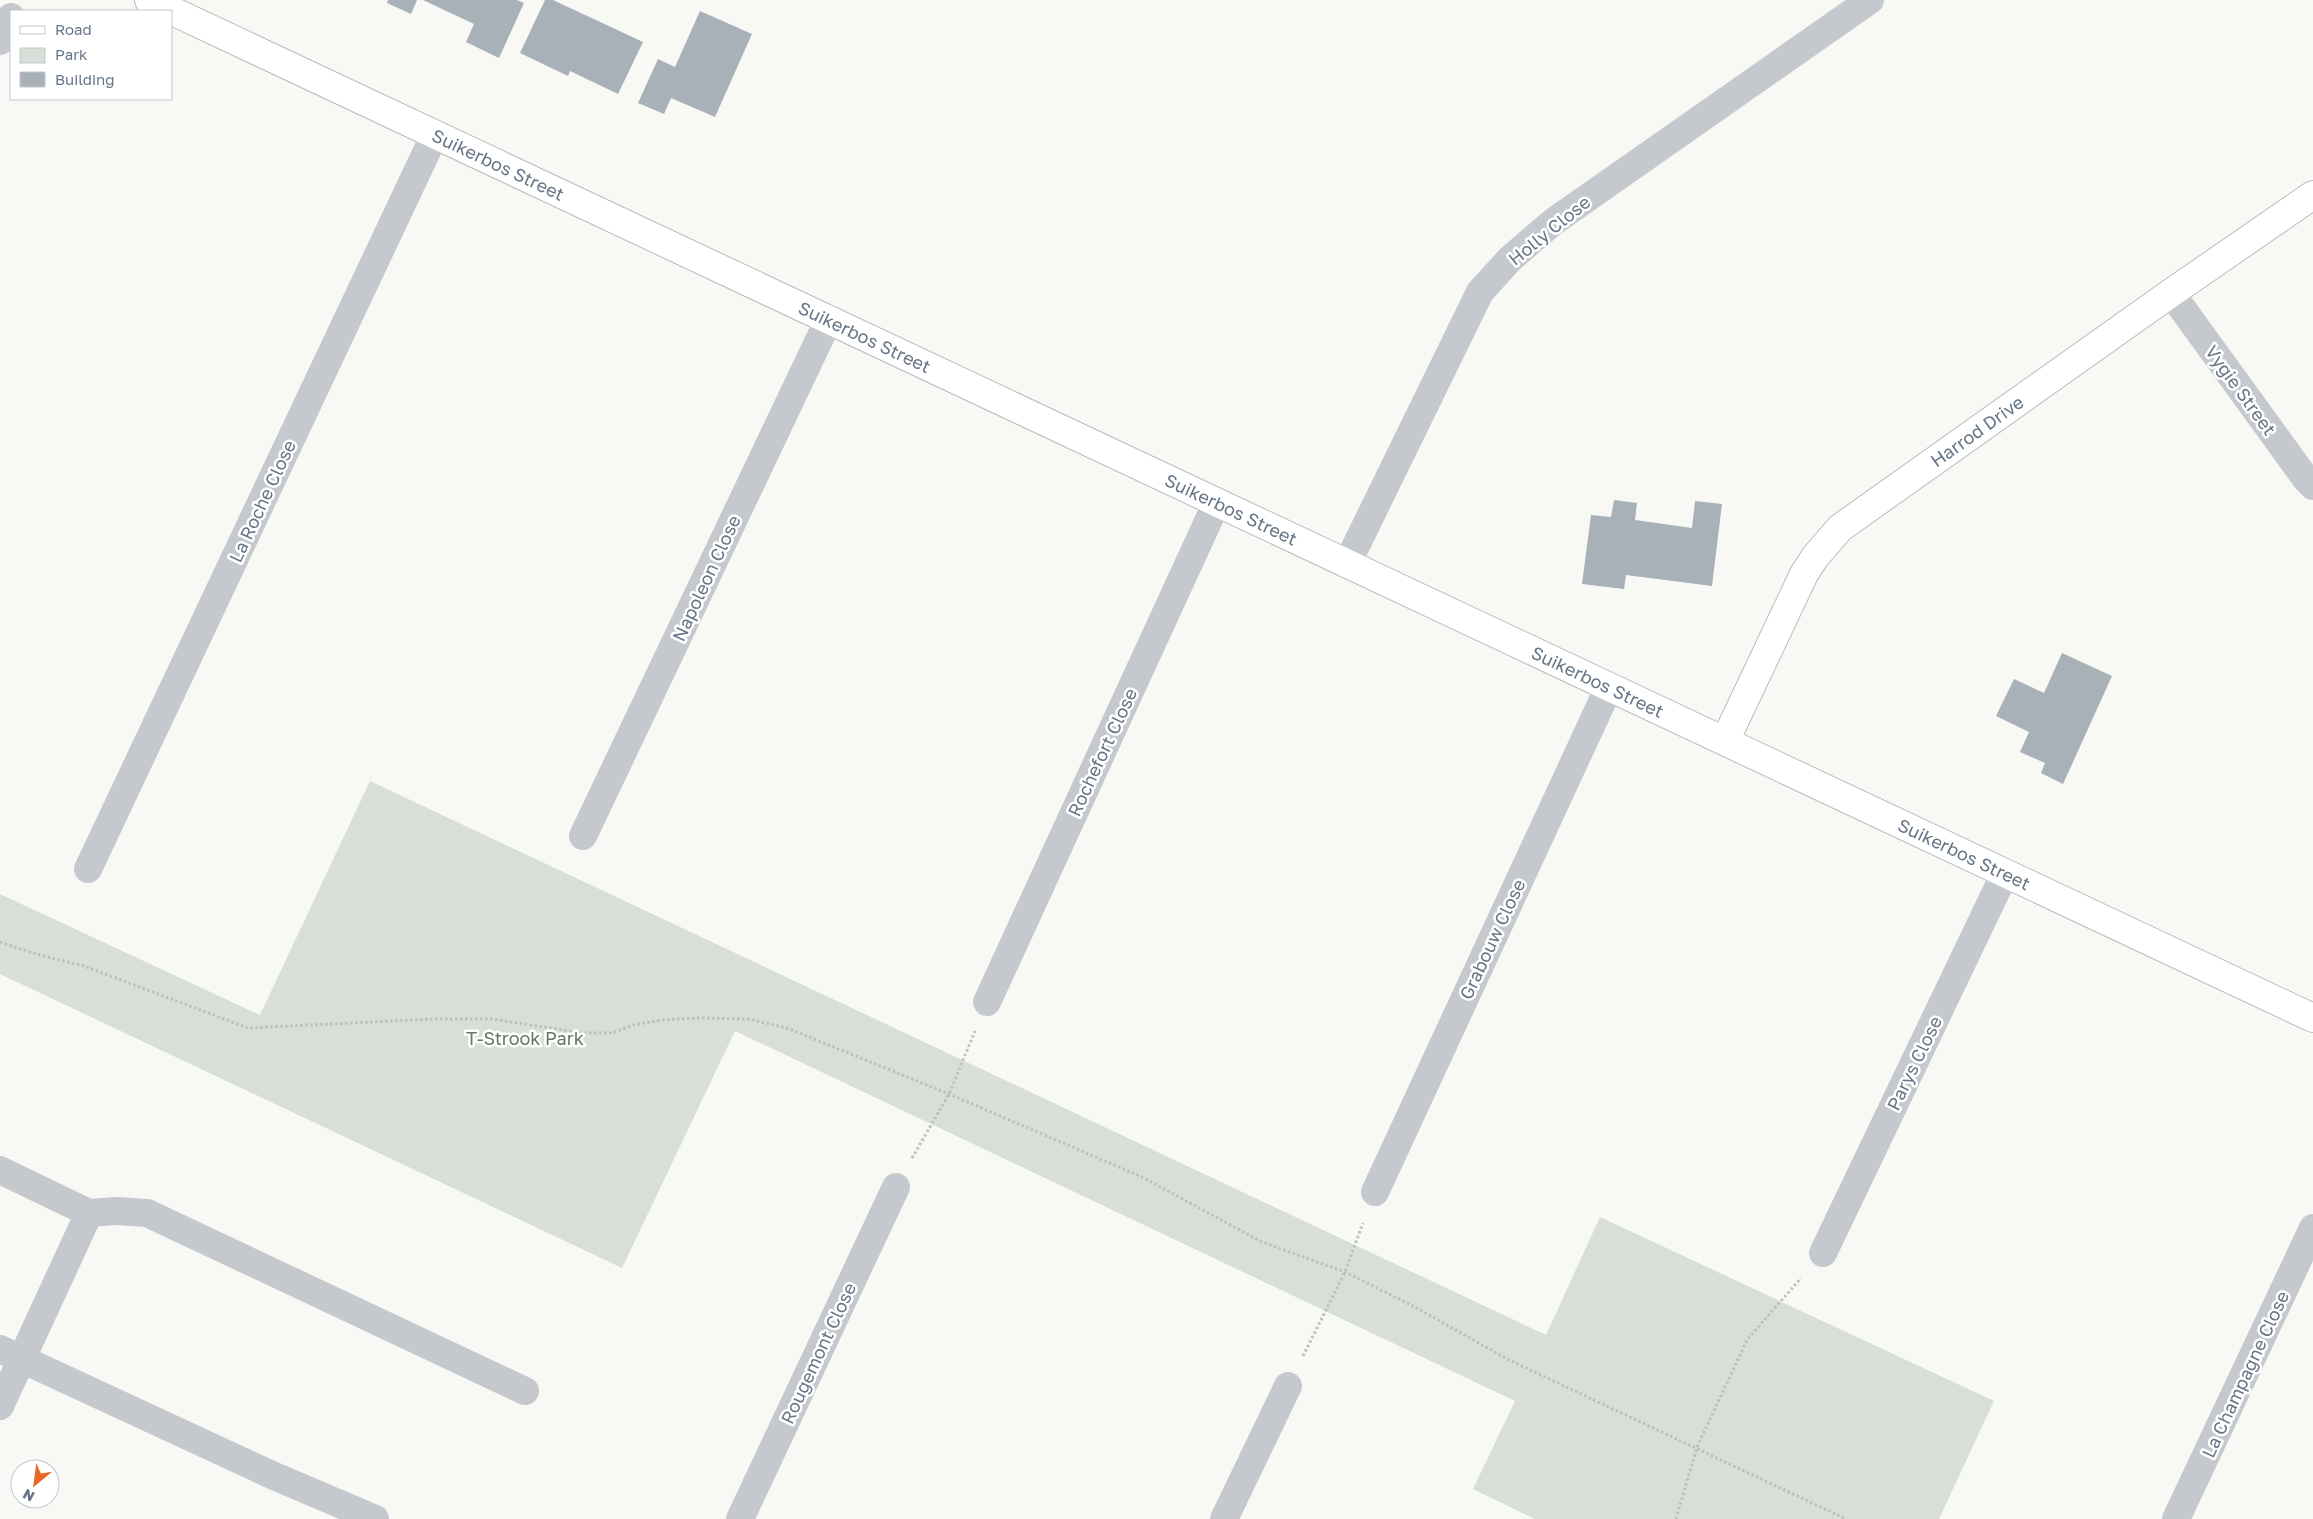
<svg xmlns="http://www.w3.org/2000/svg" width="2313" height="1519" font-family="'Golos Text',sans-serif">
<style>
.green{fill:#d8dfd6}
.building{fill:#a9b1b8}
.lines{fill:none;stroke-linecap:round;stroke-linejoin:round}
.secondary-casing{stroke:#b7bcc1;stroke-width:30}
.path{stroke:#bdbfc2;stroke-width:3;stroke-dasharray:2.5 2.5;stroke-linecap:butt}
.street{stroke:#c5c8cc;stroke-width:28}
.secondary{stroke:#fff;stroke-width:28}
.labels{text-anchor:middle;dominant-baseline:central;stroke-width:5;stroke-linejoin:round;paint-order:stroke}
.street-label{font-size:18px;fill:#667587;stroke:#fff}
.park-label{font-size:18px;fill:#647861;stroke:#fff}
</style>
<rect width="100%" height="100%" fill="#f8f8f5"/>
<path class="green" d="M 370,781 L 1546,1335 L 1600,1217 L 1994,1401 L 1939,1519 L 1535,1519 L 1473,1489 L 1515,1401 L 735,1031 L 622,1268 L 0,974 L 0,894 L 260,1015 Z"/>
<path class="building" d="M 388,0 L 417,0 L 411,14 L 387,3 Z
M 423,0 L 517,0 L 524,3 L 499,58 L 466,42 L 474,24 Z
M 545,0 L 553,0 L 643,42 L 618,94 L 570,71 L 568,76 L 520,53 Z
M 700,11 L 752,34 L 715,117 L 671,98 L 664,114 L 638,103 L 658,59 L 675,67 Z
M 1614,500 L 1637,503 L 1635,520 L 1692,528 L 1695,501 L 1722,504 L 1712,586 L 1626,575 L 1624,589 L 1582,584 L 1591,515 L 1611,517 Z
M 2062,653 L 2112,676 L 2063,784 L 2041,773 L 2045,763 L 2020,752 L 2029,732 L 1996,716 L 2014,679 L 2044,693 Z"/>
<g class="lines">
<defs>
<g id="secondary">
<path id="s1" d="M 149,0 L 2313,1018"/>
<path id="s2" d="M 1725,741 L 1804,574 L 1815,557 L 1840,528 L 2171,293 L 2313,195"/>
</g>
</defs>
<use href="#secondary" class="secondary-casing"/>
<path class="path" d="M 0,942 L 36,954 L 84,966 L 248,1028 L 433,1019 L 492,1019 L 583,1033 L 612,1033 L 633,1025 L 662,1020 L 696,1018 L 748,1019 L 787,1028 L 949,1094 L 1142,1177 L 1262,1242 L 1345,1272 L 1415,1307 L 1507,1359 L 1846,1519
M 912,1158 L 949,1094 L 975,1031
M 1303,1356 L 1345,1272 L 1363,1223
M 1676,1519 L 1697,1447 L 1747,1340 L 1801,1278"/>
<path class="street" d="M 0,41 L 11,17
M 2171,293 L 2306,479 L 2313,486
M 1347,564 L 1480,292 L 1510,259 L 1553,222 L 1870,0
M 583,836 L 829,319
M 88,869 L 435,134
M 987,1002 L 1217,502
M 0,1170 L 89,1213 L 116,1211 L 147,1213 L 525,1391
M 1375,1192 L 1609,687
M 1823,1253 L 2005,873
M 0,1349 L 274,1476 L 375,1519
M 0,1406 L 89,1213
M 740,1519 L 896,1187
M 1224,1519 L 1288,1386
M 2176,1519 L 2313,1228"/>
<use href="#secondary" class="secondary"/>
</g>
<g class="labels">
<g class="street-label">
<text stroke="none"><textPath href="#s1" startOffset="386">Suikerbos Street</textPath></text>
<text transform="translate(1549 230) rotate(-39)">Holly Close</text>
<text stroke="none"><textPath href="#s1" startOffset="791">Suikerbos Street</textPath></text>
<text transform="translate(2241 390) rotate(54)">Vygie Street</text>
<text stroke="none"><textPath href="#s2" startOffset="411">Harrod Drive</textPath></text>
<text transform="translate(262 501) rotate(-65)">La Roche Close</text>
<text stroke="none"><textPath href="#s1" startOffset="1196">Suikerbos Street</textPath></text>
<text transform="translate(706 578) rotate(-65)">Napoleon Close</text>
<text stroke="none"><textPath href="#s1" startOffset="1601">Suikerbos Street</textPath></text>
<text transform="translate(1102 752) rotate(-65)">Rochefort Close</text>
<text stroke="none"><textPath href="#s1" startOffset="2006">Suikerbos Street</textPath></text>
<text transform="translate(1492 939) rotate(-65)">Grabouw Close</text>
<text transform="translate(1914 1063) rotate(-64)">Parys Close</text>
<text transform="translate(818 1353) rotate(-65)">Rougemont Close</text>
<text transform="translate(2245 1374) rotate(-65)">La Champagne Close</text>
</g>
<g class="park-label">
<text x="525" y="1038">T-Strook Park</text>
</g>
</g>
<rect x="10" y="10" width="162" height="90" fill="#ffffff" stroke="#c2c8cf"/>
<rect x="20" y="26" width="25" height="8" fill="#ffffff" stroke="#c2c8cf"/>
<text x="55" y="35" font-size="15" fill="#667587">Road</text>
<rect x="20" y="48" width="25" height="15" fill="#d8dfd6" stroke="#c2c8cf"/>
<text x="55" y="60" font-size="15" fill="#667587">Park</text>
<rect x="20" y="72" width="25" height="15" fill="#a9b1b8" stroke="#c2c8cf"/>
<text x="55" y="85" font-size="15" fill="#667587">Building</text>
<g transform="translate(35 1484) rotate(209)"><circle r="24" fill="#ffffff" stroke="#c2c8cf"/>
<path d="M0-4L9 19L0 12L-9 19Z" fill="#e76726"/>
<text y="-8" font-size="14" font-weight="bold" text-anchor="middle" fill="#667587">N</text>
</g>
</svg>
